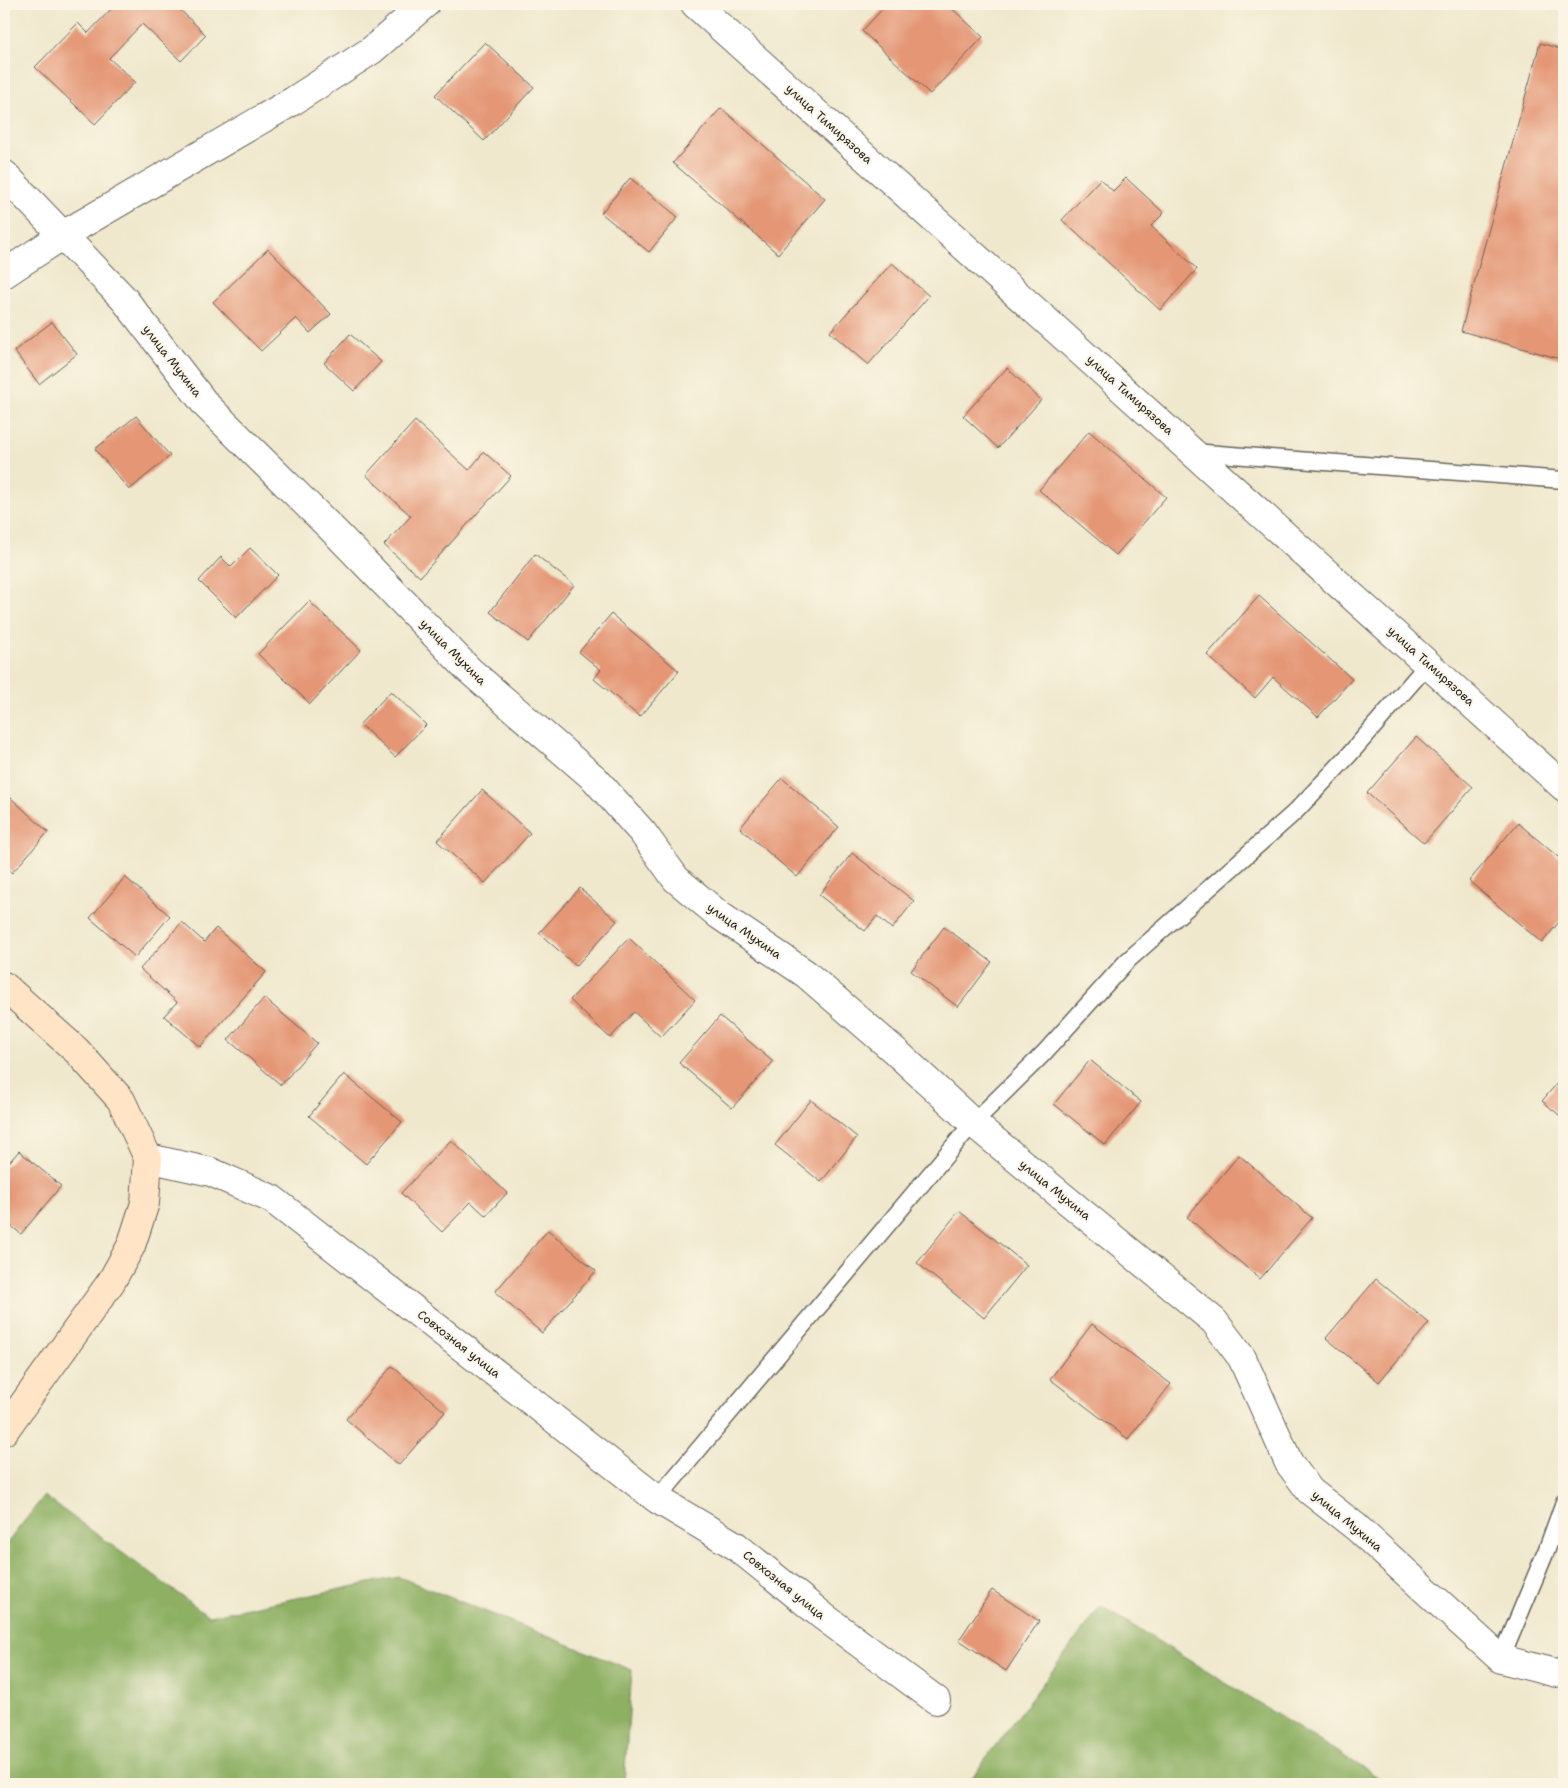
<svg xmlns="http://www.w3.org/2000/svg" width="1568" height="1788" font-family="'Shantell Sans',sans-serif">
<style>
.forest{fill:#8eb064;stroke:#556640}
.building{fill:#e49675}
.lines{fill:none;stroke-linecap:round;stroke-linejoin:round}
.lane-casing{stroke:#66635a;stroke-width:19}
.street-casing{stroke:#66635a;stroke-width:30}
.secondary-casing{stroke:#66635a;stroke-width:30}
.lane{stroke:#fff;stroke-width:16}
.street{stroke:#fff;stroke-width:28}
.secondary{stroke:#ffe4c6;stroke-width:28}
.labels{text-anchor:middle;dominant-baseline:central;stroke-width:4;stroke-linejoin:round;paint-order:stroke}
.street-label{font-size:12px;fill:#1c1c1c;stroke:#fcf5e5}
</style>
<rect width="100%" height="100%" fill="#fcf5e5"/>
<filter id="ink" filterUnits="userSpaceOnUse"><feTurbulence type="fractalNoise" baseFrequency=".02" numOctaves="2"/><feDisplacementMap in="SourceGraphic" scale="10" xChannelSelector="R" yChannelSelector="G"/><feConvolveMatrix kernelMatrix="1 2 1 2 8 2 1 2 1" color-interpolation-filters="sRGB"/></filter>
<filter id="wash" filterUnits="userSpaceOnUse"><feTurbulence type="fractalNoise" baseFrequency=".0096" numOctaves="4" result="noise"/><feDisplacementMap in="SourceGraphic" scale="20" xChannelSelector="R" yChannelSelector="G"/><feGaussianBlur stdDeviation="1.12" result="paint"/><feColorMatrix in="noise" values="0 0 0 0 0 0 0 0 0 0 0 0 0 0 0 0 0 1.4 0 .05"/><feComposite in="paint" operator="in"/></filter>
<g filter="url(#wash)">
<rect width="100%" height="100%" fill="#efe8cd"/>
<path class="forest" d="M 44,1496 L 209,1616 L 399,1577 L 632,1670 L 624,1784 L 4,1784 L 4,1547 Z
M 1101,1606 L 1389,1784 L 967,1784 Z"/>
<g id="blocks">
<path class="building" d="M 116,4 L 174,4 L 206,35 L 181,61 L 142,24 L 109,58 L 135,82 L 95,124 L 35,67 L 78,23 L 88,33 Z
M 887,4 L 947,4 L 983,37 L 930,94 L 862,31 Z
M 485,42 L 534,87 L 484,141 L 435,95 Z
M 1540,43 L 1564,50 L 1564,360 L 1461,331 Z
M 721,108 L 825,199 L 778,254 L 673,163 Z
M 630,178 L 678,217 L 649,252 L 601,213 Z
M 1126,178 L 1164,213 L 1151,226 L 1197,269 L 1160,310 L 1062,220 L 1100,179 L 1113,191 Z
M 268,249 L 331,314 L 310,333 L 296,318 L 261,351 L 213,302 Z
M 892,263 L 929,296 L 868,365 L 830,332 Z
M 52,322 L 77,354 L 39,384 L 14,351 Z
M 350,334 L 381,362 L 354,391 L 324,363 Z
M 1007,368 L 1041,400 L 998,448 L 963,416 Z
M 136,416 L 170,456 L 129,490 L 95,449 Z
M 415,421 L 469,470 L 484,452 L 511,476 L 420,577 L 384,545 L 411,516 L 366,475 Z
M 1089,431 L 1166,497 L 1116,555 L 1039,490 Z
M 250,548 L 278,575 L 236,618 L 199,581 L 221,557 L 231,567 Z
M 535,554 L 574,585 L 528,642 L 490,612 Z
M 1259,596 L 1352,679 L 1318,717 L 1273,677 L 1255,698 L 1207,655 Z
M 309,601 L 361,650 L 310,704 L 258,654 Z
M 611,614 L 679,671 L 640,717 L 594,679 L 601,670 L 579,652 Z
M 391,691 L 426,725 L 395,757 L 360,724 Z
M 1416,737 L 1473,787 L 1424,843 L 1367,793 Z
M 782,778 L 839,827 L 797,877 L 740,828 Z
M 482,790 L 530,833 L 485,883 L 437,841 Z
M 11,798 L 48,832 L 12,873 L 4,865 L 4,806 Z
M 1518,823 L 1564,862 L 1564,916 L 1542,943 L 1469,881 Z
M 852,853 L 914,901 L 892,929 L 877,916 L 865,931 L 819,895 Z
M 125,877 L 170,916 L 135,957 L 90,918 Z
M 580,888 L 617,921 L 576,966 L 539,933 Z
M 182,922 L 204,942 L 216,928 L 266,972 L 200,1047 L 164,1016 L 177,1002 L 140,969 Z
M 944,927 L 992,962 L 958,1007 L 911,971 Z
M 629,938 L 695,1000 L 661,1037 L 634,1012 L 610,1038 L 570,1000 Z
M 264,998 L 317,1043 L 281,1085 L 228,1040 Z
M 720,1016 L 773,1062 L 732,1108 L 679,1063 Z
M 1090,1060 L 1141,1102 L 1105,1145 L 1054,1104 Z
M 344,1074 L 402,1122 L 366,1164 L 309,1116 Z
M 1564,1075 L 1564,1119 L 1542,1101 Z
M 811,1100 L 857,1137 L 821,1182 L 775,1145 Z
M 451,1140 L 507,1193 L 486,1216 L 471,1202 L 442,1232 L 401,1193 Z
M 19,1151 L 61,1186 L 21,1234 L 4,1220 L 4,1168 Z
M 1239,1155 L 1312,1218 L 1260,1279 L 1187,1217 Z
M 959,1211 L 1027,1265 L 984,1318 L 917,1263 Z
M 548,1230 L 596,1271 L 542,1333 L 495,1292 Z
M 1376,1279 L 1429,1323 L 1379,1382 L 1326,1338 Z
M 1092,1324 L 1171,1384 L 1128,1439 L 1050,1379 Z
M 392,1366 L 445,1412 L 399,1465 L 346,1419 Z
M 992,1590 L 1039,1621 L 1006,1671 L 959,1640 Z"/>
</g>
</g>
<g filter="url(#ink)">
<use href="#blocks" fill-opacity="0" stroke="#66635a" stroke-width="1"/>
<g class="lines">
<defs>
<path id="lane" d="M 1192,452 L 1564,480
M 657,1499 L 973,1123 L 1044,1053 L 1126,962 L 1295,812 L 1349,755 L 1428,664
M 1501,1659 L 1547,1549 L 1564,1502"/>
<path id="street" d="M 695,4 L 1564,787
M 4,174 L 124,299 L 206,405 L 335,532 L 469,670 L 595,779 L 643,833 L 676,879 L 719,915 L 806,974 L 895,1051 L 973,1123 L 1214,1321 L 1242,1358 L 1289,1463 L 1310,1491 L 1356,1527 L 1501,1659 L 1556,1673 L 1564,1671
M 4,274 L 63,235 L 293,101 L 372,50 L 425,4
M 148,1158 L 211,1172 L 272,1199 L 657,1499 L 736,1546 L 824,1617 L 936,1700"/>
<path id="secondary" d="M 4,986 L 77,1051 L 121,1100 L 148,1158 L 145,1203 L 131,1246 L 111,1282 L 4,1431"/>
</defs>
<use href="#lane" class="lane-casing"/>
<use href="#street" class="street-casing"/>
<use href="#secondary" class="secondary-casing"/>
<use href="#lane" class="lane"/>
<use href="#street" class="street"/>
<use href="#secondary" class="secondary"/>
</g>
</g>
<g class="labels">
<g class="street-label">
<text transform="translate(829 124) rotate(42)">улица Тимирязова</text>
<text transform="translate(172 361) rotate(52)">улица Мухина</text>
<text transform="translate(1130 395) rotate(42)">улица Тимирязова</text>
<text transform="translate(453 652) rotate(45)">улица Мухина</text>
<text transform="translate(1431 666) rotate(42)">улица Тимирязова</text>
<text transform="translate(744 931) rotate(35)">улица Мухина</text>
<text transform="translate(1055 1190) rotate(39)">улица Мухина</text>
<text transform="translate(459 1344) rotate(38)">Совхозная улица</text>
<text transform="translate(1347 1521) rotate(40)">улица Мухина</text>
<text transform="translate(784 1585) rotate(39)">Совхозная улица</text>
</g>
</g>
<rect width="1568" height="1788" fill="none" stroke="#fcf5e5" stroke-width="20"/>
</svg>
